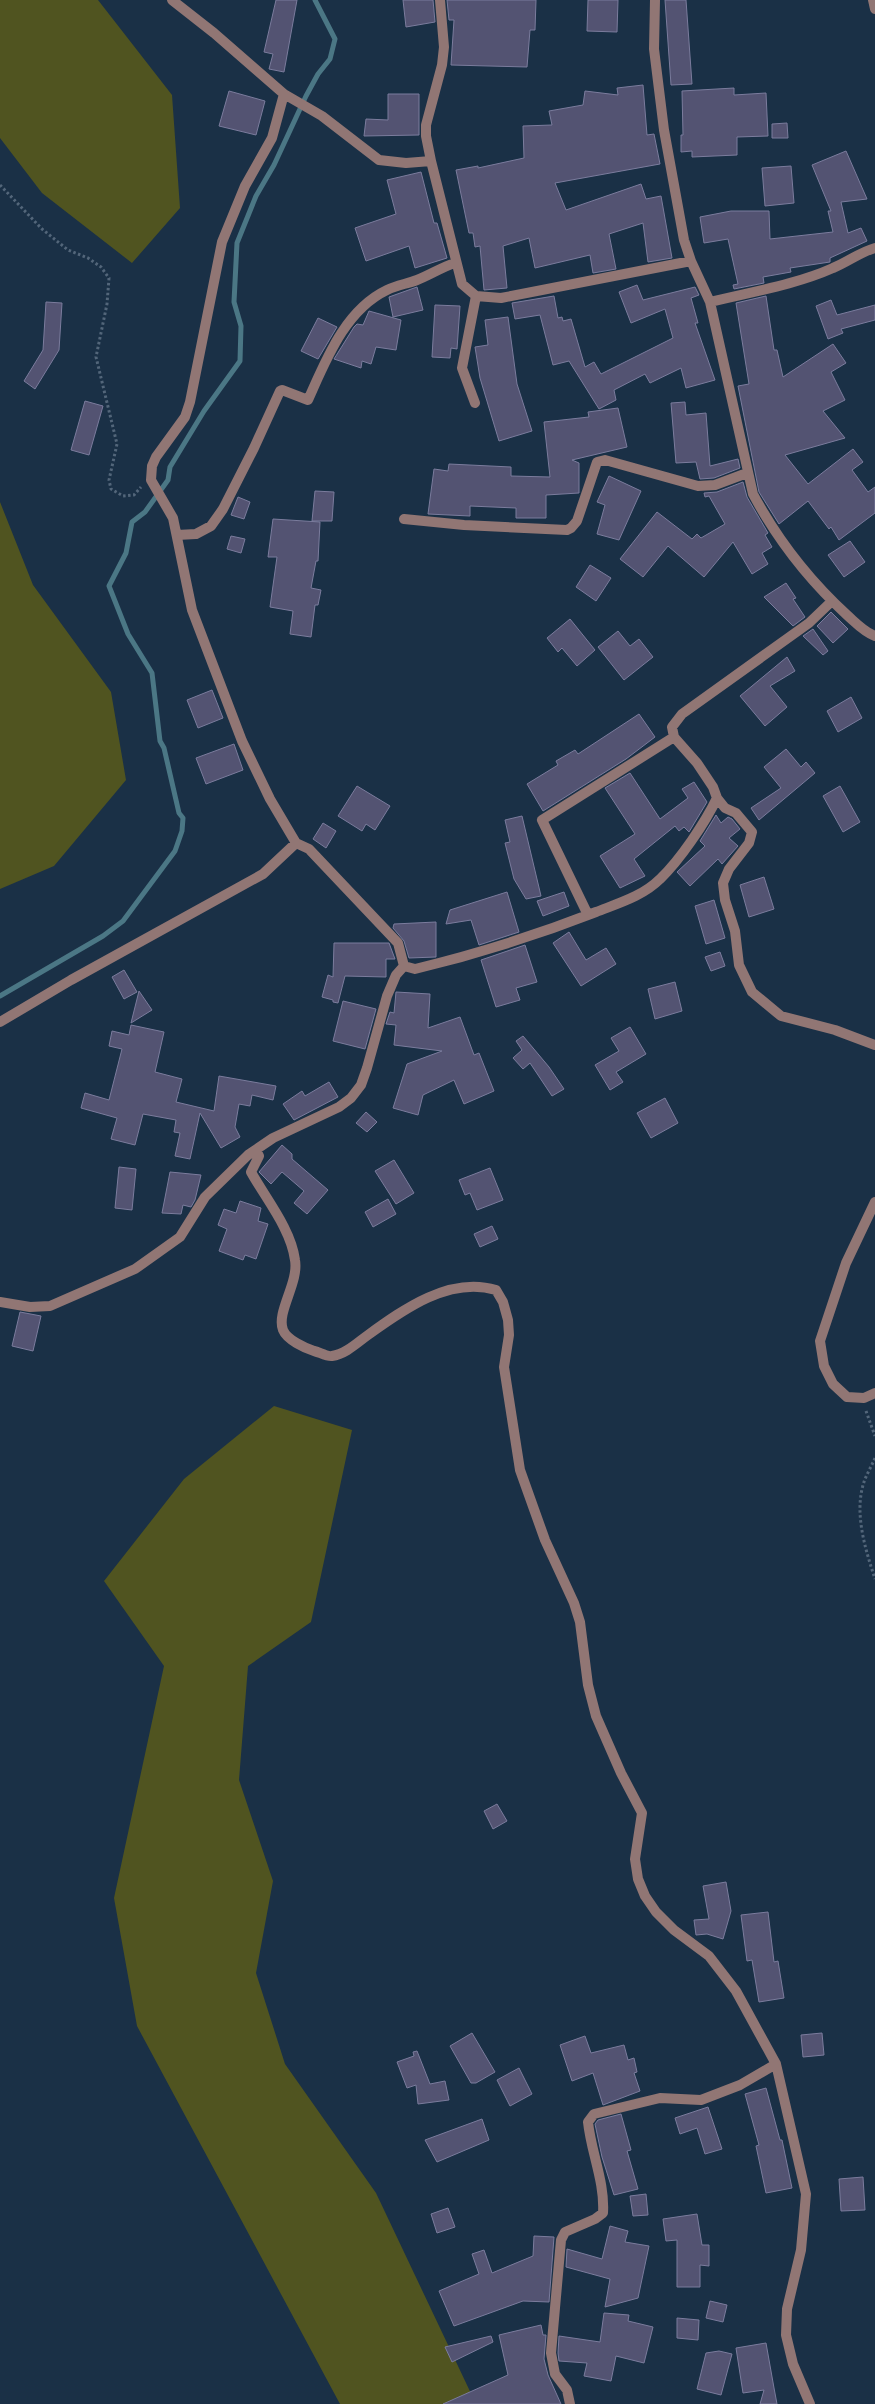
<svg xmlns="http://www.w3.org/2000/svg" width="875" height="2404" font-family="Poppins,sans-serif">
<style>
.green{fill:#505420}
.lines{fill:none;stroke-linecap:round;stroke-linejoin:round}
.stream{stroke:#4b7785;stroke-width:5}
.building{fill:#535372;stroke:#7b7c9d}
.path{stroke:#53667a;stroke-width:3;stroke-dasharray:2.5 2.5;stroke-linecap:butt}
.minor{stroke:#917674;stroke-width:10}
</style>
<rect width="100%" height="100%" fill="#1a3046"/>
<path class="green" d="M 0,0 L 98,0 L 172,95 L 180,208 L 132,263 L 42,193 L 0,138 Z
M 0,502 L 33,585 L 111,692 L 126,780 L 54,866 L 0,889 Z
M 274,1406 L 352,1430 L 311,1622 L 248,1666 L 239,1780 L 273,1881 L 256,1973 L 285,2064 L 376,2193 L 476,2404 L 340,2404 L 137,2026 L 114,1898 L 164,1666 L 104,1581 L 184,1479 Z"/>
<g class="lines">
<path class="stream" d="M 0,996 L 103,936 L 123,921 L 175,851 L 182,831 L 183,818 L 179,813 L 164,748 L 160,741 L 152,673 L 128,634 L 109,586 L 126,553 L 132,522 L 145,512 L 168,480 L 170,467 L 204,411 L 240,361 L 241,326 L 234,302 L 237,243 L 256,196 L 274,165 L 306,96 L 318,74 L 330,59 L 335,39 L 315,0"/>
</g>
<path class="building" d="M 276,0 L 297,0 L 284,72 L 269,69 L 273,54 L 264,52 Z
M 403,0 L 433,0 L 435,22 L 406,27 Z
M 447,0 L 536,0 L 535,30 L 530,30 L 527,67 L 451,65 L 454,20 L 449,20 Z
M 588,0 L 618,0 L 617,32 L 587,31 Z
M 665,0 L 686,0 L 692,84 L 671,85 Z
M 643,85 L 647,135 L 654,134 L 660,164 L 555,183 L 566,210 L 641,184 L 646,199 L 661,196 L 672,258 L 648,262 L 643,223 L 609,234 L 616,269 L 593,273 L 590,255 L 535,268 L 529,238 L 503,246 L 507,288 L 484,290 L 480,246 L 475,247 L 473,233 L 469,233 L 456,170 L 478,166 L 478,168 L 524,158 L 523,126 L 552,125 L 549,111 L 583,105 L 585,91 L 618,95 L 617,88 Z
M 734,88 L 734,95 L 766,93 L 768,136 L 737,137 L 737,155 L 692,157 L 692,151 L 681,152 L 681,135 L 683,135 L 682,91 Z
M 229,91 L 265,101 L 256,135 L 219,126 Z
M 388,94 L 419,94 L 419,135 L 364,136 L 366,119 L 388,120 Z
M 787,123 L 788,138 L 772,138 L 772,124 Z
M 846,151 L 867,199 L 841,202 L 848,233 L 861,228 L 867,241 L 830,258 L 830,262 L 790,268 L 791,272 L 763,277 L 764,283 L 734,289 L 733,285 L 738,284 L 728,239 L 704,243 L 700,217 L 731,211 L 769,211 L 770,239 L 833,232 L 828,211 L 831,211 L 812,165 Z
M 791,166 L 794,203 L 765,206 L 762,168 Z
M 421,172 L 434,223 L 437,223 L 447,258 L 415,268 L 409,246 L 366,261 L 355,228 L 396,214 L 387,180 Z
M 637,285 L 643,300 L 695,287 L 699,295 L 691,298 L 698,323 L 695,323 L 715,380 L 686,388 L 681,368 L 650,383 L 645,374 L 614,390 L 616,400 L 599,409 L 569,361 L 553,365 L 540,315 L 515,319 L 512,303 L 554,296 L 558,318 L 562,317 L 563,321 L 571,319 L 585,367 L 594,362 L 601,374 L 673,338 L 665,309 L 631,323 L 619,292 Z
M 417,287 L 423,310 L 393,317 L 389,297 Z
M 766,296 L 774,350 L 777,350 L 783,377 L 833,344 L 846,363 L 831,372 L 845,400 L 823,411 L 845,438 L 785,455 L 808,484 L 853,449 L 863,462 L 852,470 L 868,492 L 875,487 L 875,513 L 839,540 L 831,527 L 829,529 L 808,501 L 779,524 L 759,492 L 738,386 L 749,384 L 736,303 Z
M 831,300 L 837,315 L 875,305 L 875,320 L 841,329 L 843,333 L 828,339 L 816,306 Z
M 46,302 L 62,303 L 59,350 L 35,389 L 24,381 L 43,350 Z
M 435,305 L 460,306 L 457,349 L 451,348 L 450,358 L 432,357 Z
M 369,311 L 401,320 L 396,350 L 376,347 L 371,364 L 362,361 L 361,368 L 334,359 L 354,327 L 357,324 L 363,325 Z
M 508,317 L 517,384 L 532,431 L 499,441 L 480,378 L 475,347 L 488,345 L 485,320 Z
M 318,318 L 337,327 L 318,359 L 301,351 Z
M 85,401 L 103,406 L 89,455 L 71,450 Z
M 685,402 L 686,415 L 706,413 L 710,466 L 738,459 L 740,468 L 714,478 L 700,479 L 696,462 L 676,463 L 671,403 Z
M 618,408 L 627,447 L 572,460 L 579,463 L 579,493 L 546,495 L 546,518 L 516,518 L 516,508 L 470,506 L 470,516 L 428,514 L 434,469 L 448,471 L 449,464 L 511,467 L 511,476 L 550,477 L 544,422 L 589,417 L 588,412 Z
M 609,476 L 641,491 L 619,540 L 597,534 L 605,505 L 597,502 Z
M 743,482 L 747,497 L 768,533 L 765,535 L 772,547 L 762,553 L 768,564 L 752,574 L 733,542 L 704,577 L 668,546 L 643,577 L 620,559 L 657,512 L 692,539 L 697,534 L 701,538 L 725,524 L 709,496 L 705,497 L 704,493 L 717,492 Z
M 315,491 L 334,492 L 332,521 L 312,521 Z
M 238,497 L 250,502 L 244,519 L 231,515 Z
M 273,519 L 320,522 L 318,561 L 316,561 L 311,588 L 321,590 L 318,605 L 315,605 L 311,637 L 290,634 L 293,611 L 270,607 L 277,557 L 268,557 Z
M 231,536 L 245,539 L 241,553 L 227,549 Z
M 850,541 L 865,562 L 844,577 L 828,555 Z
M 590,565 L 611,578 L 596,601 L 576,587 Z
M 786,583 L 796,598 L 793,599 L 805,617 L 793,626 L 764,597 Z
M 831,612 L 848,629 L 833,643 L 817,626 Z
M 570,619 L 595,650 L 577,666 L 562,648 L 558,652 L 547,638 Z
M 813,629 L 828,651 L 823,655 L 803,636 Z
M 618,631 L 630,646 L 639,639 L 653,657 L 624,680 L 598,647 Z
M 787,657 L 795,671 L 770,686 L 787,707 L 765,726 L 740,696 Z
M 212,690 L 223,718 L 198,728 L 187,700 Z
M 851,697 L 862,718 L 838,732 L 827,711 Z
M 639,714 L 655,737 L 626,759 L 543,811 L 527,784 L 558,765 L 556,761 L 575,750 L 578,754 Z
M 234,744 L 243,770 L 206,784 L 196,758 Z
M 786,749 L 801,767 L 806,762 L 815,773 L 759,820 L 751,808 L 781,788 L 764,767 Z
M 630,773 L 660,819 L 688,798 L 682,789 L 694,782 L 707,802 L 689,832 L 684,827 L 679,831 L 675,826 L 634,859 L 645,876 L 620,888 L 600,856 L 635,834 L 605,788 Z
M 357,786 L 390,806 L 375,830 L 366,824 L 362,831 L 338,816 Z
M 840,786 L 860,822 L 843,832 L 823,796 Z
M 716,815 L 721,823 L 728,817 L 732,819 L 740,829 L 729,838 L 738,846 L 722,864 L 718,859 L 690,886 L 677,872 L 705,846 L 700,841 Z
M 522,816 L 541,896 L 526,899 L 514,879 L 505,843 L 510,842 L 505,820 Z
M 323,823 L 336,831 L 326,848 L 313,839 Z
M 764,877 L 774,909 L 749,917 L 740,885 Z
M 507,892 L 519,932 L 479,945 L 471,920 L 446,924 L 450,910 Z
M 564,892 L 569,906 L 543,916 L 537,901 Z
M 714,900 L 725,938 L 706,944 L 695,906 Z
M 436,922 L 436,957 L 409,958 L 404,941 L 393,928 L 394,924 Z
M 569,932 L 586,960 L 606,948 L 616,964 L 581,986 L 553,943 Z
M 334,943 L 389,943 L 395,959 L 386,959 L 386,977 L 345,976 L 338,1003 L 333,1002 L 333,1000 L 322,997 L 328,975 L 333,977 Z
M 525,945 L 537,982 L 516,988 L 520,1000 L 496,1007 L 481,960 Z
M 720,952 L 725,966 L 711,971 L 705,957 Z
M 124,970 L 137,992 L 124,999 L 112,977 Z
M 675,982 L 682,1011 L 655,1019 L 648,989 Z
M 139,991 L 152,1010 L 131,1023 Z
M 396,992 L 430,994 L 428,1028 L 460,1017 L 474,1055 L 479,1053 L 494,1091 L 464,1104 L 454,1080 L 423,1095 L 418,1115 L 393,1108 L 407,1064 L 442,1051 L 394,1045 L 396,1025 L 386,1024 L 390,1012 L 394,1013 Z
M 343,1001 L 376,1009 L 365,1049 L 333,1041 Z
M 131,1025 L 164,1032 L 155,1072 L 182,1079 L 176,1102 L 214,1111 L 219,1076 L 276,1086 L 273,1100 L 252,1095 L 250,1106 L 239,1104 L 235,1127 L 240,1137 L 221,1148 L 200,1113 L 190,1159 L 175,1156 L 180,1133 L 174,1132 L 176,1120 L 143,1114 L 135,1145 L 111,1139 L 117,1118 L 81,1108 L 85,1093 L 109,1100 L 122,1049 L 109,1046 L 112,1031 L 129,1035 Z
M 630,1027 L 646,1054 L 616,1072 L 623,1082 L 610,1090 L 595,1065 L 619,1051 L 611,1038 Z
M 523,1036 L 549,1067 L 564,1089 L 552,1096 L 530,1063 L 523,1069 L 513,1058 L 522,1050 L 516,1041 Z
M 329,1082 L 338,1097 L 294,1120 L 283,1104 L 302,1091 L 305,1096 Z
M 665,1098 L 678,1123 L 651,1138 L 637,1113 Z
M 366,1112 L 377,1122 L 367,1132 L 356,1123 Z
M 282,1145 L 292,1154 L 292,1159 L 328,1190 L 307,1214 L 294,1203 L 304,1191 L 282,1172 L 271,1184 L 259,1172 Z
M 394,1160 L 414,1193 L 396,1204 L 375,1171 Z
M 119,1167 L 136,1169 L 132,1210 L 115,1208 Z
M 490,1168 L 503,1200 L 477,1210 L 470,1193 L 465,1195 L 459,1180 Z
M 170,1172 L 201,1175 L 195,1200 L 191,1207 L 183,1205 L 181,1214 L 162,1213 Z
M 388,1199 L 396,1214 L 373,1227 L 365,1212 Z
M 240,1201 L 261,1208 L 258,1221 L 268,1224 L 256,1259 L 245,1255 L 243,1260 L 219,1251 L 227,1229 L 218,1225 L 224,1209 L 236,1213 Z
M 492,1226 L 498,1239 L 480,1247 L 474,1234 Z
M 20,1312 L 41,1316 L 33,1351 L 12,1346 Z
M 497,1804 L 507,1821 L 493,1829 L 484,1811 Z
M 726,1882 L 731,1911 L 723,1939 L 707,1934 L 696,1935 L 694,1920 L 709,1919 L 703,1886 Z
M 768,1912 L 774,1962 L 778,1961 L 784,1998 L 759,2002 L 752,1960 L 747,1961 L 741,1915 Z
M 472,2033 L 495,2072 L 476,2083 L 471,2083 L 450,2046 Z
M 822,2033 L 824,2055 L 803,2057 L 801,2035 Z
M 585,2036 L 591,2053 L 624,2045 L 628,2060 L 634,2058 L 637,2072 L 634,2073 L 640,2091 L 603,2105 L 593,2073 L 572,2081 L 560,2045 Z
M 417,2051 L 430,2084 L 445,2081 L 449,2100 L 418,2104 L 416,2085 L 407,2088 L 397,2062 L 414,2056 L 413,2052 Z
M 519,2068 L 532,2094 L 510,2106 L 497,2080 Z
M 766,2088 L 780,2140 L 782,2140 L 792,2188 L 766,2193 L 756,2146 L 759,2145 L 745,2094 Z
M 708,2107 L 722,2149 L 705,2154 L 697,2128 L 680,2134 L 675,2118 Z
M 621,2114 L 631,2150 L 627,2151 L 638,2189 L 614,2195 L 602,2157 L 595,2124 L 598,2120 Z
M 482,2119 L 489,2140 L 437,2162 L 425,2140 Z
M 863,2177 L 865,2210 L 841,2211 L 839,2179 Z
M 646,2194 L 648,2215 L 633,2216 L 630,2196 Z
M 448,2208 L 455,2227 L 437,2233 L 431,2214 Z
M 697,2214 L 702,2245 L 709,2245 L 709,2266 L 700,2265 L 700,2287 L 677,2287 L 677,2240 L 666,2241 L 663,2219 Z
M 610,2226 L 628,2231 L 625,2242 L 649,2246 L 638,2298 L 605,2307 L 610,2279 L 566,2267 L 567,2249 L 602,2259 Z
M 534,2236 L 554,2237 L 549,2302 L 523,2301 L 454,2326 L 439,2291 L 479,2274 L 472,2254 L 484,2250 L 492,2273 L 533,2256 Z
M 710,2301 L 727,2305 L 723,2322 L 706,2318 Z
M 604,2313 L 629,2315 L 628,2321 L 653,2327 L 644,2363 L 616,2356 L 611,2381 L 584,2376 L 587,2363 L 559,2361 L 558,2353 L 559,2336 L 600,2342 Z
M 677,2318 L 699,2320 L 698,2340 L 677,2338 Z
M 541,2325 L 543,2335 L 546,2335 L 544,2359 L 548,2375 L 561,2404 L 443,2404 L 508,2375 L 499,2335 Z
M 491,2336 L 493,2342 L 452,2362 L 445,2347 Z
M 766,2343 L 774,2388 L 777,2404 L 760,2404 L 764,2390 L 743,2393 L 736,2348 Z
M 719,2351 L 732,2354 L 721,2395 L 697,2389 L 706,2353 Z"/>
<g class="lines">
<path class="path" d="M 0,185 L 42,229 L 68,250 L 88,258 L 101,267 L 109,278 L 107,304 L 96,357 L 117,444 L 109,480 L 111,489 L 123,496 L 134,495 L 141,487
M 866,1411 L 875,1436
M 875,1458 C 872,1465 868,1472 865,1479 C 853,1511 865,1548 875,1579"/>
<path class="minor" d="M 172,0 L 214,33 L 284,94 L 322,116 L 379,160 L 406,163 L 431,161 L 462,284 L 476,296 L 501,298 L 691,261
M 655,0 L 654,49 L 664,130 L 684,240 L 691,261 L 710,302 L 753,494 C 777,539 810,581 847,615 C 856,623 864,632 875,636
M 873,0 L 875,9
M 284,94 L 272,138 L 245,186 L 222,242 L 190,402 L 185,417 L 156,457 L 152,466 L 151,480 L 173,518 L 192,610 L 242,741 L 270,799 L 296,843 L 309,849 L 398,943 L 404,966
M 431,161 L 426,136 L 426,125 L 442,65 L 444,47 L 440,0
M 710,302 C 750,292 795,285 833,268 C 848,262 860,252 875,248
M 475,403 L 462,368 L 476,296
M 404,519 L 464,525 L 567,530 L 571,528 L 577,521 L 597,462 L 605,460 L 698,486 L 715,485 L 747,473
M 177,535 L 196,534 L 211,526 L 223,509 L 254,448 L 280,391 L 282,390 L 308,400 C 326,360 345,310 387,290 C 397,285 407,284 417,280 C 430,275 442,267 455,263
M 832,601 L 809,623 L 682,714 L 672,727 L 674,737 L 697,763 L 713,787 L 717,798 L 725,808 L 736,813 L 752,832 L 749,843 L 729,869 L 723,883 L 725,900 L 735,931 L 739,965 L 752,992 L 781,1016 L 835,1030 L 875,1045
M 588,915 L 542,820 L 674,737
M 404,966 L 415,969 C 477,954 537,935 596,912 C 619,903 643,896 660,879 C 680,860 705,823 717,798
M 0,1022 L 71,980 L 263,874 L 296,843
M 256,1150 L 259,1156 L 251,1172 C 266,1199 291,1229 295,1260 C 299,1283 276,1312 283,1330 C 287,1340 305,1348 314,1351 C 319,1352 327,1357 332,1356 C 346,1354 358,1342 368,1335 C 404,1309 450,1276 496,1290 L 503,1302 L 508,1320 L 509,1335 L 504,1367 L 520,1470 L 545,1540 L 574,1603 L 580,1622 L 588,1685 L 596,1716 L 621,1773 L 642,1813 L 635,1859 L 638,1879 L 645,1896 L 656,1912 L 674,1930 L 709,1956 L 736,1991 L 776,2064 L 806,2194 L 801,2250 L 787,2309 L 786,2335 L 793,2364 L 810,2404
M 875,1202 L 846,1263 L 820,1341 L 824,1366 L 833,1384 L 847,1397 L 864,1398 L 875,1393
M 0,1302 L 30,1307 L 50,1306 L 135,1269 L 180,1237 L 205,1197 L 248,1155 L 273,1138 L 339,1107 L 351,1098 L 361,1085 L 367,1068 L 387,996 L 396,975 L 404,966
M 570,2404 L 567,2390 L 555,2374 L 551,2353 L 561,2240 L 565,2232 L 595,2219 L 603,2213 C 605,2182 591,2152 588,2122 L 594,2114 L 660,2098 L 701,2100 L 740,2085 L 776,2064"/>
</g>
</svg>
